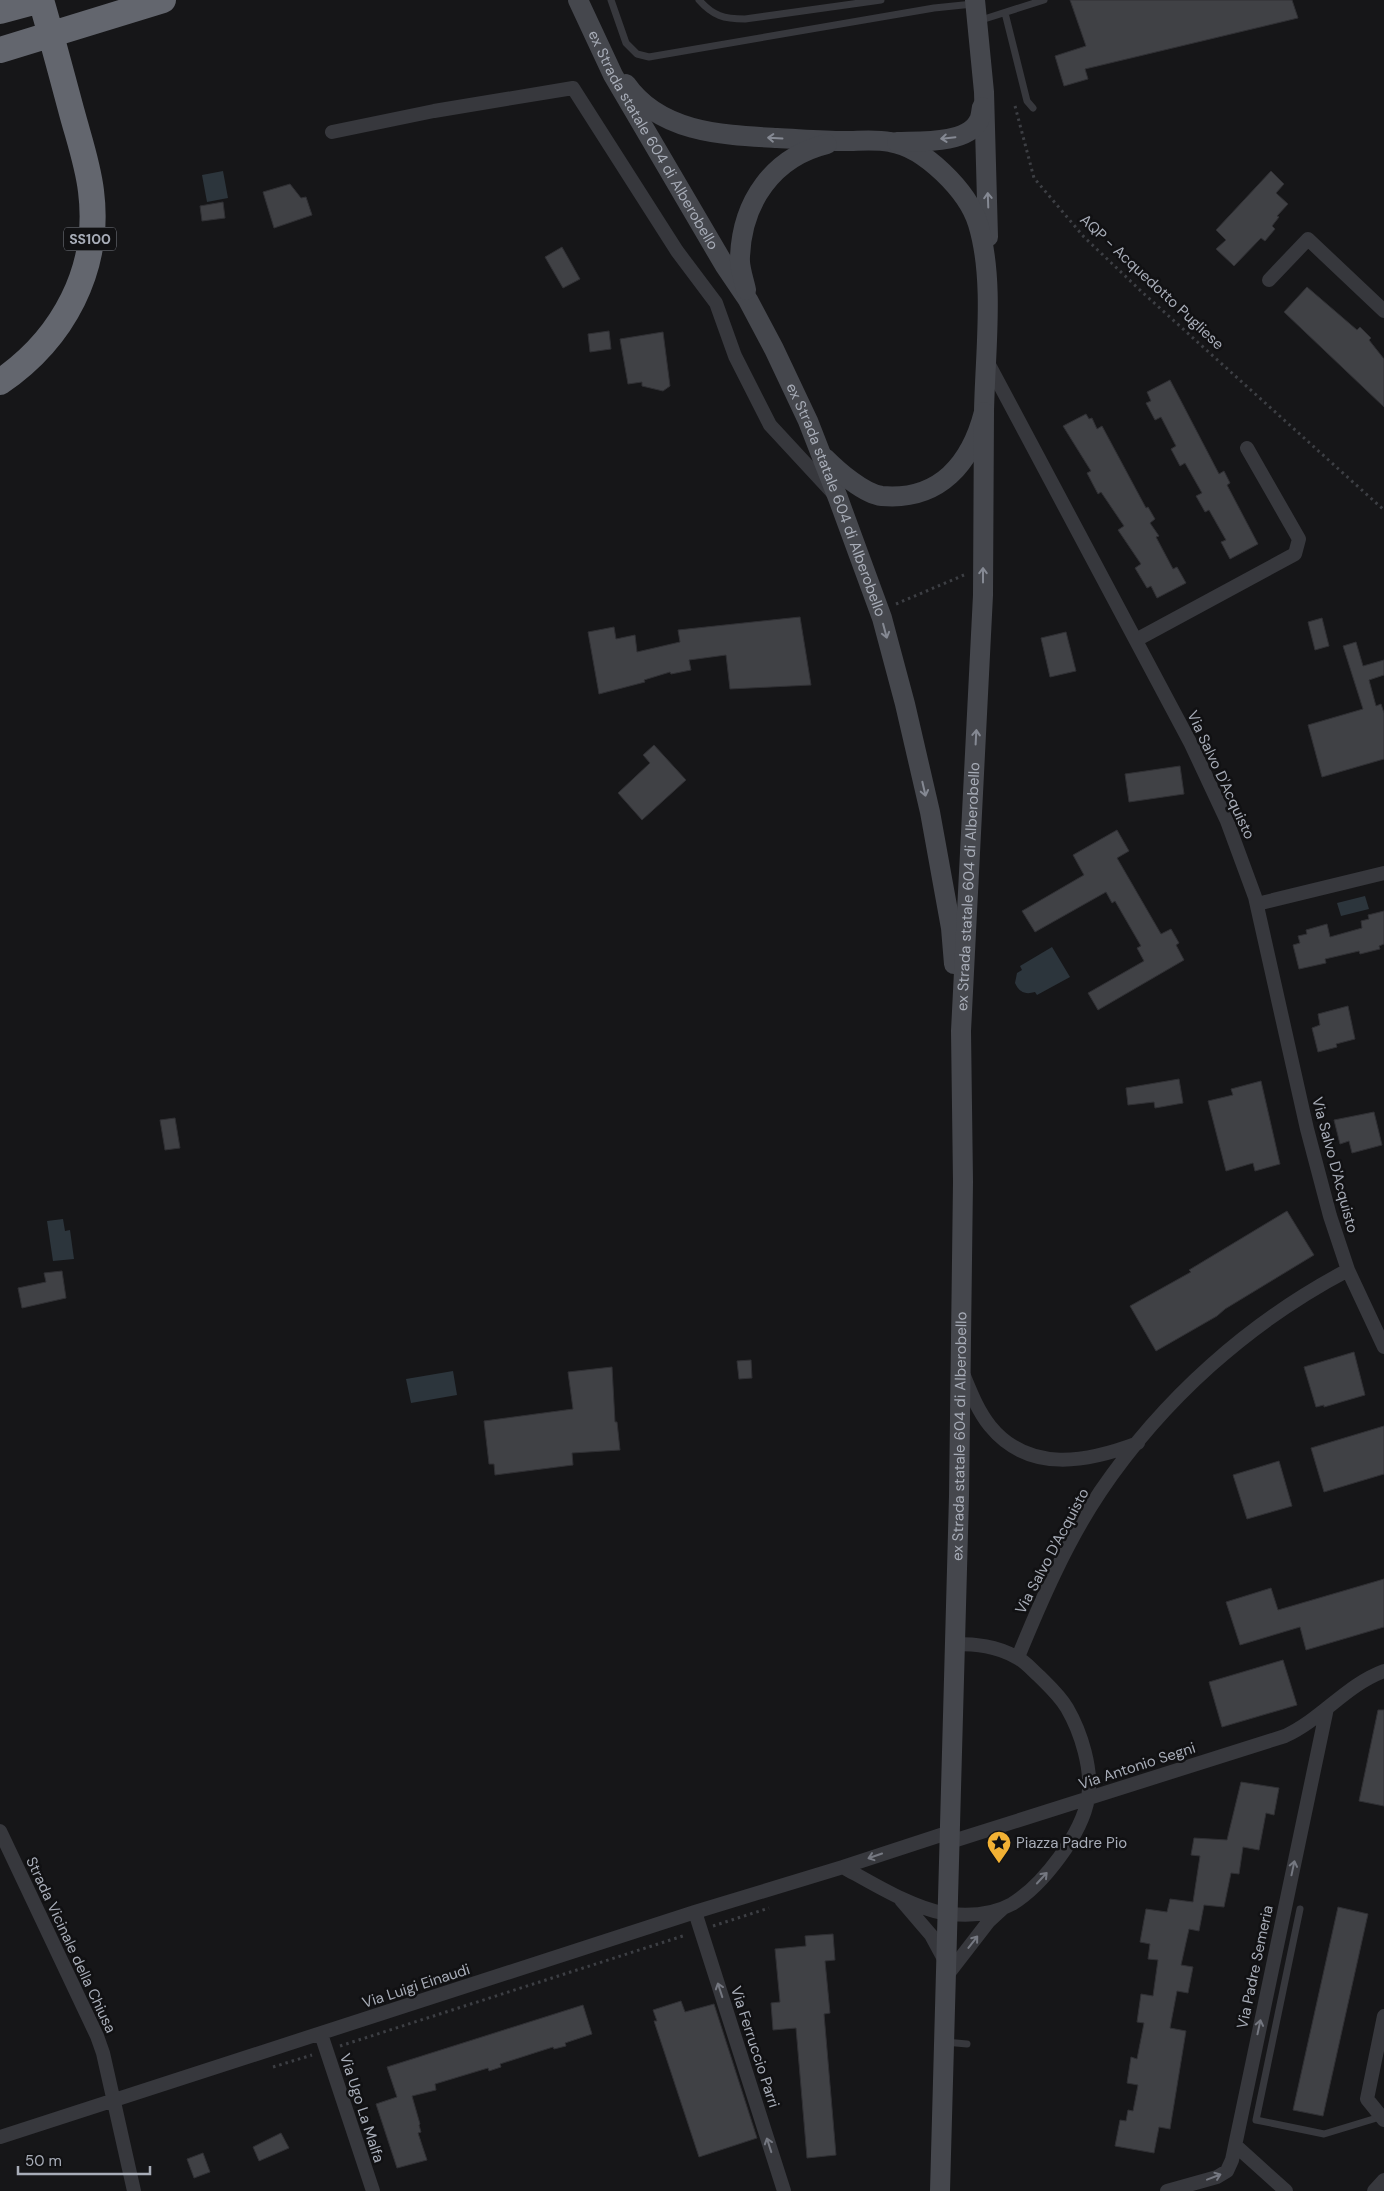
<svg xmlns="http://www.w3.org/2000/svg" width="1384" height="2191" font-family="'DM Sans',sans-serif">
<style>
.water{fill:#2c353c}
.building{fill:#404145;stroke:#303034}
.lines{fill:none;stroke-linecap:round;stroke-linejoin:round}
.path{stroke:#3d3f44;stroke-width:3;stroke-dasharray:2.5 4;stroke-linecap:butt}
.lane{stroke:#37383d;stroke-width:7}
.street{stroke:#37383d;stroke-width:14}
.secondary{stroke:#45474d;stroke-width:20}
.highway{stroke:#63666e;stroke-width:26}
.oneway{stroke:#858993}
.oneway2{stroke:#757881}
.labels{text-anchor:middle;dominant-baseline:central;stroke-width:5;stroke-linejoin:round;paint-order:stroke}
.shield{fill:#111113;stroke:#7b7e86;stroke-width:1}
.shield-label{font-size:14px;font-weight:bold;fill:#a8adb8}
.street-label{font-size:15px;fill:#a8adb8;stroke:#111113}
.poi-label{font-size:15px;fill:#a8adb8;stroke:#111113;text-anchor:start}
</style>
<rect width="100%" height="100%" fill="#161618"/>
<path class="water" d="M 223,171 L 228,198 L 207,202 L 202,175 Z
M 1365,896 L 1369,909 L 1341,916 L 1337,903 Z
M 1052,947 L 1070,977 L 1037,995 L 1035,992 C 1025,995 1019,992 1015,983 L 1017,973 L 1022,970 L 1020,966 Z
M 63,1219 L 65,1231 L 70,1230 L 74,1259 L 53,1261 L 47,1221 Z
M 453,1371 L 457,1395 L 411,1403 L 406,1379 Z"/>
<path class="building" d="M 1070,0 L 1292,0 L 1298,18 L 1085,69 L 1088,79 L 1064,86 L 1055,56 L 1086,46 Z
M 1271,171 L 1284,184 L 1276,193 L 1288,204 L 1277,216 L 1279,217 L 1272,226 L 1275,229 L 1265,241 L 1261,238 L 1234,266 L 1216,249 L 1226,240 L 1216,230 Z
M 290,184 L 301,198 L 306,197 L 312,215 L 274,228 L 263,192 Z
M 223,202 L 225,218 L 202,221 L 200,206 Z
M 562,247 L 580,279 L 563,288 L 545,257 Z
M 1307,287 L 1357,330 L 1360,327 L 1371,338 L 1369,340 L 1384,359 L 1384,407 L 1284,312 Z
M 609,331 L 611,349 L 590,352 L 588,334 Z
M 663,332 L 670,386 L 663,391 L 642,386 L 642,382 L 628,384 L 620,339 Z
M 1170,380 L 1219,474 L 1224,471 L 1230,483 L 1227,485 L 1258,544 L 1230,559 L 1221,542 L 1226,540 L 1209,510 L 1205,512 L 1196,496 L 1202,493 L 1185,463 L 1180,466 L 1171,449 L 1176,446 L 1161,417 L 1155,420 L 1146,403 L 1151,401 L 1147,392 Z
M 1086,414 L 1089,419 L 1092,418 L 1097,429 L 1102,426 L 1146,508 L 1148,507 L 1155,519 L 1150,523 L 1159,536 L 1156,537 L 1173,569 L 1177,567 L 1186,583 L 1157,598 L 1151,586 L 1147,588 L 1135,568 L 1141,564 L 1118,530 L 1124,526 L 1101,492 L 1098,494 L 1087,473 L 1091,471 L 1063,426 Z
M 800,617 L 811,685 L 730,689 L 726,655 L 689,660 L 691,670 L 671,674 L 670,672 L 644,680 L 645,682 L 599,694 L 588,632 L 614,627 L 616,639 L 635,635 L 637,652 L 680,642 L 678,630 Z
M 1322,618 L 1329,646 L 1315,650 L 1308,622 Z
M 1066,632 L 1076,671 L 1050,677 L 1041,638 Z
M 1356,642 L 1363,666 L 1384,660 L 1384,675 L 1369,680 L 1376,706 L 1381,704 L 1384,713 L 1384,759 L 1322,777 L 1308,725 L 1363,709 L 1343,646 Z
M 654,745 L 686,780 L 642,820 L 618,793 L 650,763 L 643,755 Z
M 1180,766 L 1184,794 L 1129,802 L 1125,774 Z
M 1117,830 L 1129,851 L 1117,858 L 1161,934 L 1171,929 L 1179,943 L 1176,945 L 1184,960 L 1098,1010 L 1088,993 L 1144,961 L 1137,948 L 1141,946 L 1115,901 L 1112,903 L 1106,892 L 1035,932 L 1022,911 L 1084,875 L 1073,855 Z
M 1384,911 L 1384,944 L 1379,946 L 1380,949 L 1360,954 L 1359,951 L 1325,959 L 1326,963 L 1299,969 L 1293,945 L 1300,943 L 1298,936 L 1307,934 L 1306,930 L 1327,924 L 1330,937 L 1362,928 L 1361,921 L 1369,919 L 1368,915 Z
M 1348,1006 L 1355,1039 L 1336,1044 L 1337,1047 L 1318,1052 L 1312,1028 L 1320,1025 L 1318,1014 Z
M 1179,1079 L 1183,1103 L 1155,1108 L 1154,1102 L 1128,1105 L 1126,1088 Z
M 1261,1081 L 1280,1164 L 1255,1171 L 1253,1163 L 1226,1171 L 1208,1101 L 1233,1095 L 1231,1089 Z
M 1374,1112 L 1382,1145 L 1352,1153 L 1349,1141 L 1340,1144 L 1334,1120 Z
M 175,1118 L 180,1148 L 165,1150 L 160,1120 Z
M 1287,1211 L 1314,1255 L 1225,1309 L 1217,1316 L 1156,1351 L 1130,1306 L 1191,1272 L 1189,1270 Z
M 62,1271 L 66,1298 L 22,1308 L 18,1288 L 46,1282 L 44,1273 Z
M 1354,1352 L 1365,1395 L 1324,1407 L 1324,1405 L 1316,1407 L 1304,1367 Z
M 751,1360 L 752,1378 L 739,1379 L 737,1361 Z
M 612,1367 L 615,1422 L 617,1422 L 620,1450 L 572,1453 L 573,1465 L 495,1475 L 494,1464 L 489,1464 L 484,1421 L 573,1409 L 568,1372 Z
M 1384,1426 L 1384,1474 L 1324,1492 L 1311,1448 Z
M 1279,1461 L 1292,1506 L 1247,1519 L 1233,1475 Z
M 1384,1579 L 1384,1627 L 1306,1650 L 1300,1627 L 1240,1645 L 1226,1602 L 1271,1588 L 1278,1610 Z
M 1283,1660 L 1297,1705 L 1222,1727 L 1209,1682 Z
M 1378,1710 L 1384,1710 L 1384,1806 L 1359,1801 Z
M 1241,1782 L 1279,1788 L 1274,1815 L 1266,1813 L 1259,1850 L 1243,1847 L 1239,1874 L 1231,1873 L 1224,1907 L 1204,1905 L 1199,1931 L 1189,1929 L 1181,1965 L 1193,1967 L 1188,1993 L 1177,1991 L 1170,2028 L 1186,2031 L 1170,2129 L 1159,2127 L 1154,2153 L 1115,2146 L 1120,2120 L 1126,2121 L 1128,2110 L 1133,2111 L 1138,2085 L 1127,2083 L 1131,2057 L 1137,2059 L 1144,2023 L 1137,2022 L 1141,1994 L 1153,1996 L 1158,1960 L 1148,1959 L 1150,1944 L 1140,1942 L 1146,1909 L 1167,1912 L 1170,1899 L 1193,1902 L 1200,1856 L 1191,1855 L 1194,1838 L 1227,1840 Z
M 1338,1907 L 1368,1914 L 1323,2116 L 1293,2110 Z
M 833,1934 L 835,1960 L 825,1961 L 830,2013 L 824,2014 L 836,2155 L 807,2158 L 796,2028 L 773,2030 L 771,2003 L 780,2002 L 775,1949 L 806,1946 L 805,1936 Z
M 681,2001 L 685,2012 L 714,2004 L 757,2138 L 699,2157 L 654,2021 L 657,2021 L 653,2010 Z
M 583,2005 L 592,2034 L 565,2043 L 566,2046 L 554,2049 L 553,2047 L 500,2064 L 501,2067 L 489,2071 L 488,2068 L 435,2084 L 436,2090 L 412,2096 L 420,2124 L 419,2125 L 421,2132 L 418,2133 L 427,2160 L 397,2168 L 376,2104 L 397,2097 L 387,2067 Z
M 281,2133 L 289,2148 L 259,2161 L 253,2147 Z
M 203,2153 L 210,2172 L 194,2178 L 187,2159 Z"/>
<g class="lines">
<path class="path" d="M 1015,106 L 1034,178 L 1084,237 L 1142,292 L 1384,510
M 896,604 L 964,575
M 713,1926 L 769,1908
M 340,2046 L 686,1935
M 273,2067 L 312,2055"/>
<path class="lane" d="M 611,0 L 626,43 L 637,54 L 649,57 L 934,8 L 973,4
M 699,0 C 713,16 724,19 745,19 L 881,0
M 1005,13 L 1027,101 L 1033,108
M 978,21 L 1044,0
M 1300,1909 L 1256,2120 L 1324,2134 L 1380,2117
M 945,2042 L 967,2044"/>
<path class="street" d="M 332,132 L 434,111 L 573,88 L 677,251 L 716,303 L 735,356 L 770,425 L 832,492
M 1269,280 L 1308,239 L 1384,311
M 987,361 L 1191,744 L 1227,821 L 1255,897 L 1307,1129 L 1330,1216 L 1348,1270 L 1384,1347
M 1136,640 L 1295,554 L 1299,539 L 1247,448
M 1257,904 L 1384,873
M 964,1376 C 971,1393 978,1411 990,1426 C 1029,1474 1088,1462 1138,1443
M 1018,1657 C 1041,1601 1066,1543 1100,1492 C 1163,1399 1249,1322 1348,1270
M 0,1831 L 97,2036 L 103,2053 L 134,2191
M 950,1832 L 843,1867 C 872,1883 917,1911 950,1914 C 970,1916 994,1914 1012,1904 C 1043,1885 1082,1834 1088,1798 C 1093,1770 1081,1732 1067,1708 C 1060,1696 1049,1686 1039,1676 C 1032,1670 1025,1661 1016,1657 C 996,1646 977,1644 954,1644
M 950,1842 L 1285,1736 C 1322,1719 1346,1685 1384,1671
M 901,1900 L 931,1935 L 945,1961
M 695,1912 L 784,2191
M 945,1978 L 989,1921 L 1002,1909
M 1384,2016 L 1367,2099 L 1384,2120
M 321,2034 L 373,2191
M 0,2137 L 695,1912 L 843,1867
M 1235,2145 L 1286,2191
M 1167,2191 L 1217,2177 L 1227,2171 L 1232,2160 L 1327,1708
M 1374,2191 L 1384,2180"/>
<g class="secondary">
<path id="s1" d="M 578,0 L 613,75 L 725,266 L 748,300 L 774,349 L 808,421 L 838,498 L 882,618 L 905,704 L 930,812 L 951,928 L 954,964"/>
<path d="M 975,0 L 984,92 L 988,237"/>
<path d="M 626,84 C 660,133 723,135 777,138 C 799,139 822,141 845,141 C 859,141 875,139 890,142 C 924,147 968,191 978,224 C 995,280 985,353 984,412 C 971,463 940,501 882,496 C 864,494 838,471 825,458"/>
<path d="M 897,142 C 919,141 966,144 978,122 C 981,118 981,112 982,107"/>
<path d="M 746,290 C 744,280 739,267 740,257 C 742,202 773,157 827,144"/>
<path id="s2" d="M 940,2191 L 959,1496 L 963,1182 L 961,1031 L 983,595 L 984,412"/>
</g>
<path class="highway" d="M 0,11 L 41,0 C 52,38 62,76 72,113 C 79,139 88,165 91,191 C 101,269 63,339 0,382
M 0,50 L 163,0"/>
</g>
<defs><path id="oneway-shaft" d="M-6 0H5M1.5-3L5.5 0L1.5 3" fill="none" stroke-width="1.6" stroke-linecap="round" stroke-linejoin="round" transform="scale(1.25)"/></defs>
<g class="oneway">
<use href="#oneway-shaft" transform="translate(775 138) rotate(-177)"/>
<use href="#oneway-shaft" transform="translate(948 138) rotate(174)"/>
<use href="#oneway-shaft" transform="translate(988 200) rotate(-92)"/>
<use href="#oneway-shaft" transform="translate(983 575) rotate(-90)"/>
<use href="#oneway-shaft" transform="translate(885 631) rotate(75)"/>
<use href="#oneway-shaft" transform="translate(976 737) rotate(-87)"/>
<use href="#oneway-shaft" transform="translate(924 789) rotate(77)"/>
</g>
<g class="oneway2">
<use href="#oneway-shaft" transform="translate(875 1856) rotate(161)"/>
<use href="#oneway-shaft" transform="translate(1293 1868) rotate(-78)"/>
<use href="#oneway-shaft" transform="translate(1042 1878) rotate(-47)"/>
<use href="#oneway-shaft" transform="translate(973 1942) rotate(-52)"/>
<use href="#oneway-shaft" transform="translate(720 1990) rotate(-108)"/>
<use href="#oneway-shaft" transform="translate(1259 2027) rotate(-78)"/>
<use href="#oneway-shaft" transform="translate(769 2145) rotate(-108)"/>
<use href="#oneway-shaft" transform="translate(1214 2177) rotate(-21)"/>
</g>
<defs>
<symbol id="sight-pin" viewBox="-11 -11 22 30"><path d="M0 17L-7.5 6A9.5 9.5 0 1 1 7.5 6Z" fill="#f2b134" stroke="#111113"/><path d="M0-6L1.8-2.2L6-1.7L2.9 1.2L3.7 5.4L0 3.3L-3.7 5.4L-2.9 1.2L-6-1.7L-1.8-2.2Z" fill="#111"/></symbol>
</defs>
<g fill-rule="evenodd">
<use href="#sight-pin" x="985" y="1829" width="28" height="38"/>
</g>
<g class="labels">
<rect class="shield" x="64" y="227.5" width="52" height="23" rx="4"/>
<g class="shield-label">
<text x="90" y="239">SS100</text>
</g>
<g class="street-label">
<text stroke="none"><textPath href="#s1" startOffset="159">ex Strada statale 604 di Alberobello</textPath></text>
<text transform="translate(1152 282) rotate(43)">AQP - Acquedotto Pugliese</text>
<text stroke="none"><textPath href="#s1" startOffset="564">ex Strada statale 604 di Alberobello</textPath></text>
<text transform="translate(1221 775) rotate(65)">Via Salvo D'Acquisto</text>
<text stroke="none"><textPath href="#s2" startOffset="1305">ex Strada statale 604 di Alberobello</textPath></text>
<text transform="translate(1335 1165) rotate(75)">Via Salvo D'Acquisto</text>
<text stroke="none"><textPath href="#s2" startOffset="755">ex Strada statale 604 di Alberobello</textPath></text>
<text transform="translate(1052 1551) rotate(-62)">Via Salvo D'Acquisto</text>
<text transform="translate(1137 1766) rotate(-18)">Via Antonio Segni</text>
<text transform="translate(71 1945) rotate(65)">Strada Vicinale della Chiusa</text>
<text transform="translate(1255 1967) rotate(-78)">Via Padre Semeria</text>
<text transform="translate(416 1986) rotate(-18)">Via Luigi Einaudi</text>
<text transform="translate(755 2047) rotate(72)">Via Ferruccio Parri</text>
<text transform="translate(362 2108) rotate(72)">Via Ugo La Malfa</text>
</g>
<g class="poi-label">
<text x="1016" y="1843">Piazza Padre Pio</text>
</g>
</g>
<path d="M18 2166v8h132v-8" fill="none" stroke="#a8adb8" stroke-width="2.5"/>
<text x="25" y="2166" font-size="15" fill="#a8adb8" stroke="#111113" stroke-width="4" paint-order="stroke">50 m</text>
</svg>
